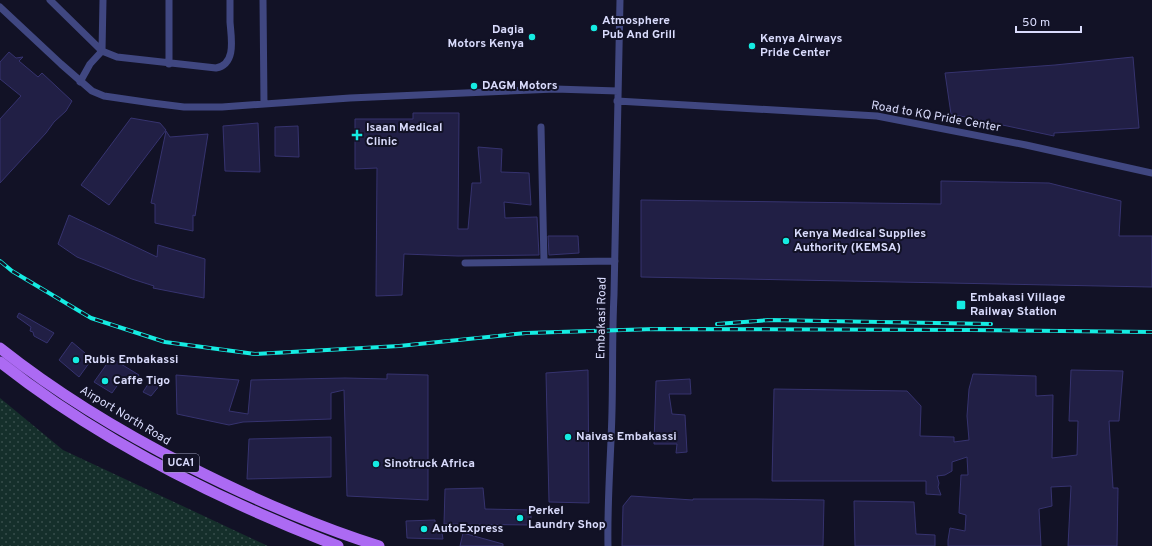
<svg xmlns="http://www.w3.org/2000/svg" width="1152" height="546" font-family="Overpass,sans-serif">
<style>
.grass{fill:url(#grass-dots)}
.building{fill:#211f45;stroke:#36336f}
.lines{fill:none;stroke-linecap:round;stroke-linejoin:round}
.minor{stroke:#404781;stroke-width:7}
.primary{stroke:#ac6af3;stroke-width:11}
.rail-casing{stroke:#15ece2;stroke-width:4}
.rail{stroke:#121226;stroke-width:2.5;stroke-dasharray:8;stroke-linecap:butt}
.poi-dot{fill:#15ece2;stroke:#121226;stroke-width:1.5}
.labels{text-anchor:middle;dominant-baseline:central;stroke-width:4;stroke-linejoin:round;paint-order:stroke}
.shield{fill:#121226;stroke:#9d9fbc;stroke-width:1}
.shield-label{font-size:11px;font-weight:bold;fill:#d9dbfc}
.poi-label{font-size:12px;font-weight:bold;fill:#d9dbfc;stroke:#121226;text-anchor:start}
.street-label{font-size:12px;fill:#d9dbfc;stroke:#121226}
</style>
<defs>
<pattern id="grass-dots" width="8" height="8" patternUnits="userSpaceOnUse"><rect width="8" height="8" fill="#152f2b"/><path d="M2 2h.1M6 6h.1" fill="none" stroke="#364d4b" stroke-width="1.8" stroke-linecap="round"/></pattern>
</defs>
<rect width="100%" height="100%" fill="#121226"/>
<path class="grass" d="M 0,398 L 63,450 L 268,546 L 0,546 Z"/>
<path class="building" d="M 9,52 L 16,58 L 23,57 L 19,61 L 38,77 L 42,73 L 72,101 L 66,111 L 54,122 L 46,133 L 0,183 L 0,119 L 21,96 L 0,79 L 0,62 Z
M 1133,57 L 1139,128 L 1054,133 L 1054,136 L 951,114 L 945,73 L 1055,65 Z
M 413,113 L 459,113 L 458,229 L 468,229 L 472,183 L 481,183 L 478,147 L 502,149 L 501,172 L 529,173 L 531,205 L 504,202 L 505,218 L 537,217 L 539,255 L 458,256 L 404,254 L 402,295 L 376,296 L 377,168 L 355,169 L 355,119 L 413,119 Z
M 131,118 L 160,123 L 166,130 L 109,205 L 81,185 Z
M 258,123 L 260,172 L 225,171 L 223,126 Z
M 298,126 L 299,157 L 275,156 L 275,127 Z
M 166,131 L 170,137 L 208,134 L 195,216 L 193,215 L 193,231 L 155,223 L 155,204 L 151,203 Z
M 941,181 L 1049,183 L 1121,201 L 1119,236 L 1152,236 L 1152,287 L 641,277 L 641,200 L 941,204 Z
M 69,215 L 157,257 L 158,245 L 205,259 L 204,298 L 153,288 L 154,286 L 132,279 L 77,257 L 58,244 Z
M 548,236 L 578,236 L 579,253 L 549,255 Z
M 19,313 L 54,333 L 47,343 L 34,336 L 33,332 L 30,331 L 31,327 L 17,317 Z
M 72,342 L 92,359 L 79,377 L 59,360 Z
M 111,358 L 139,375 L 133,384 L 124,376 L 112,393 L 94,382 Z
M 588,370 L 589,503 L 549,502 L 546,373 Z
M 1071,370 L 1123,371 L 1119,421 L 1109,421 L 1113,488 L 1118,488 L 1117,546 L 1068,546 L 1071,486 L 1051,487 L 1052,506 L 1039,509 L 1041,546 L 948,546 L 948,540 L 950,528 L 965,531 L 966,515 L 959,513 L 961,475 L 968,475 L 967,457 L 952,462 L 952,471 L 945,475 L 937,476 L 939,483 L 938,487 L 941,495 L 926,494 L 926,481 L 772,481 L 774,389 L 907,391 L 921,406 L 920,436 L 954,437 L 954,442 L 969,440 L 967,416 L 969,389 L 973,374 L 1036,376 L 1036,396 L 1053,395 L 1052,458 L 1077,455 L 1078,421 L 1069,421 Z
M 387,374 L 428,375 L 428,500 L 347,496 L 344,390 L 331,393 L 331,419 L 243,422 L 229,425 L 177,414 L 176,375 L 239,380 L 229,411 L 248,414 L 251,380 L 345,378 L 387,379 Z
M 154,375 L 164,380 L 151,396 L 143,392 Z
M 690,379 L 691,394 L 669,394 L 672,414 L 685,415 L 687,452 L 676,453 L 677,444 L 654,444 L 656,381 Z
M 331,437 L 331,477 L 247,479 L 249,439 Z
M 483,488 L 485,509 L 531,510 L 531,525 L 444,524 L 445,489 Z
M 631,496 L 693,500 L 693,499 L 757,499 L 824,500 L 823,546 L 622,546 L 623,506 Z
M 854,501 L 914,502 L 916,534 L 935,535 L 935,546 L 855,546 Z
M 435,520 L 435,525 L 441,527 L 443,539 L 407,538 L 406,521 Z
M 463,533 L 503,544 L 503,546 L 460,546 Z"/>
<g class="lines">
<path class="minor" d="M 50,0 L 102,51 L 117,57 L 216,68 C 237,64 231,37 230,22 C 230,15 230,7 230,0
M 169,0 L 169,64
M 263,0 L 264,104
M 0,7 L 61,64 L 92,91 L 104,96 L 152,103 L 184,107 L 222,107 L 350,98 L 555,89 L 618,91
M 80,82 L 90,64 L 102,51 L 103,0
M 617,101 L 877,116 L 1026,145 L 1152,173
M 541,127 L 544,262
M 465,263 L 615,261
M 608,546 C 607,501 611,456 612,411 C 613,373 612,334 614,295 L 620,0"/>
<path class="primary" d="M 0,348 C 58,394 121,432 186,465 C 249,497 312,525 379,546
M 0,362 C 101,442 219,500 338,546"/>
<defs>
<path id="rail" d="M 0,261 L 12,271 L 91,318 L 165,342 L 255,354 L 399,346 L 526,333 L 655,329 L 969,330 L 1152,332
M 717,324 L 770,320 L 991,324"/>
</defs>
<use href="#rail" class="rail-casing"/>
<use href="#rail" class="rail"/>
</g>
<g class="poi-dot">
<circle cx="594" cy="28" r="4"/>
<circle cx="532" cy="37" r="4"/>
<circle cx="752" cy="46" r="4"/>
<circle cx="474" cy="86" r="4"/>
<path d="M355 129h4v4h4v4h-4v4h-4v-4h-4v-4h4z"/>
<circle cx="786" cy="241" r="4"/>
<rect x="956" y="300" width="10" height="10" rx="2"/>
<circle cx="76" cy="360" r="4"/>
<circle cx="105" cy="381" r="4"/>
<circle cx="568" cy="437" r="4"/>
<circle cx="376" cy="464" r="4"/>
<circle cx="520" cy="518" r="4"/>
<circle cx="424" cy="529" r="4"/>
</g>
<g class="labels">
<rect class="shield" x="163" y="454" width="36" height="18" rx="3"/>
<g class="shield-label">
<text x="181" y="463">UCA1</text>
</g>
<g class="poi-label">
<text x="602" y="21">Atmosphere<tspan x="602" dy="14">Pub And Grill</tspan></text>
<text x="524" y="30" text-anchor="end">Dagia<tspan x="524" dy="14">Motors Kenya</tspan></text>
<text x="760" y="39">Kenya Airways<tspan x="760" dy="14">Pride Center</tspan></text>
<text x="482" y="86">DAGM Motors</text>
<text x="366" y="128">Isaan Medical<tspan x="366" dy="14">Clinic</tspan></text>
<text x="794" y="234">Kenya Medical Supplies<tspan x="794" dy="14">Authority (KEMSA)</tspan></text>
<text x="970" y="298">Embakasi Village<tspan x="970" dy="14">Railway Station</tspan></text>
<text x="84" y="360">Rubis Embakassi</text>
<text x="113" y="381">Caffe Tigo</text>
<text x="576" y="437">Naivas Embakassi</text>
<text x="384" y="464">Sinotruck Africa</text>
<text x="528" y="511">Perkel<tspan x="528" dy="14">Laundry Shop</tspan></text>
<text x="432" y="529">AutoExpress</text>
</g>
<g class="street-label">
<text transform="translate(936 117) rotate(10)">Road to KQ Pride Center</text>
<text transform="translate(602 318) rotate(-89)">Embakasi Road</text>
<text transform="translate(125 416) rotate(31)">Airport North Road</text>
</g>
</g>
<path d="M1016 26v6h65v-6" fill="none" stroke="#d9dbfc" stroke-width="2"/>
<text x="1022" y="26" font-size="12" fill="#d9dbfc" stroke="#121226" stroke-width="3" paint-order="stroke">50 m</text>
</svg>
